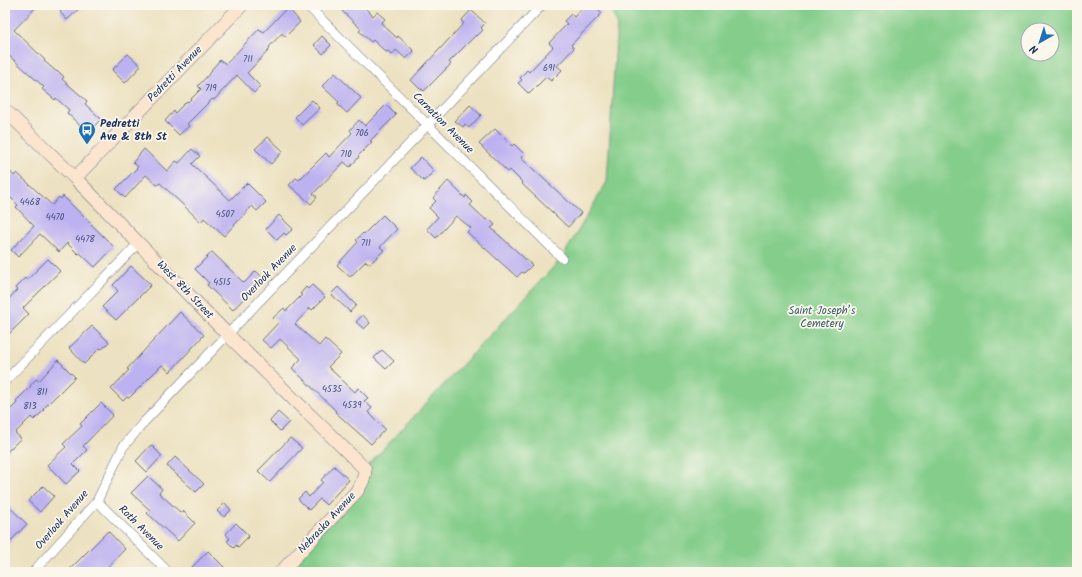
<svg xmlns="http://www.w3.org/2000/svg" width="1082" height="577" font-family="Kalam,sans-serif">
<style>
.green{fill:#84cd8a;stroke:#507e74;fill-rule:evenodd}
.building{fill:#bdb2f1}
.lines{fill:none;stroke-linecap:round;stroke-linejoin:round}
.street-casing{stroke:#646d80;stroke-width:10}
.secondary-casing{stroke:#646d80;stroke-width:14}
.street{stroke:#fff;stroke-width:9}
.secondary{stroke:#fce5cf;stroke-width:13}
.labels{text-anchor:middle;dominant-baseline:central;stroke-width:3.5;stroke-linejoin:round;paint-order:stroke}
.number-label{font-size:9px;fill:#445083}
.street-label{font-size:11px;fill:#1b2f5e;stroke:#fbf7ec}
.poi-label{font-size:11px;font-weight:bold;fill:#1b2f5e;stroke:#fbf7ec;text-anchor:start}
.park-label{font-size:11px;fill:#3a5e6b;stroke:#fbf7ec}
</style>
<rect width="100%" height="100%" fill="#fbf7ec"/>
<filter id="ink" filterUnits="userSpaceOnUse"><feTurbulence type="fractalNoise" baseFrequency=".025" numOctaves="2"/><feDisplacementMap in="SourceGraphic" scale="8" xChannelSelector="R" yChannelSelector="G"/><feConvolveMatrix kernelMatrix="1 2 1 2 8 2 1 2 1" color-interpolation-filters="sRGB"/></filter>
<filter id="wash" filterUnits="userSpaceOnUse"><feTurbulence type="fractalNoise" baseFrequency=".012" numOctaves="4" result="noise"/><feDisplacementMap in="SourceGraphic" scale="16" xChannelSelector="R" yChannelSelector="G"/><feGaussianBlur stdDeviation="0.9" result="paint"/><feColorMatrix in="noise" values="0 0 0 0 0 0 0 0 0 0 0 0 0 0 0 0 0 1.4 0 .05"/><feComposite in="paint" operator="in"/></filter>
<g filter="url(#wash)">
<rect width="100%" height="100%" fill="#ece1c0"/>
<path class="green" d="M 608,5 L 1077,5 L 1077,572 L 281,572 L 343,506 L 365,469 L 562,258 L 607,182 L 617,23 ZM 1028,30 L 1052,30 L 1052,54 L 1028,54 Z"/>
<g id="blocks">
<path class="building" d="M 5,5 L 38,5 L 14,30 L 45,60 L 44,61 L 57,72 L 58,71 L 64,77 L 62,79 L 87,101 L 85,104 L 101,119 L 88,133 L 67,113 L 69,110 L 56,98 L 55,100 L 42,89 L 44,87 L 5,52 Z
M 68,5 L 83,5 L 67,20 L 60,12 Z
M 347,5 L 362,5 L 373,16 L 377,12 L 385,19 L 381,23 L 397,38 L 398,36 L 414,51 L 406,59 L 396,50 L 392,55 L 388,51 L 386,52 L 373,40 L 371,42 L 359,31 L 361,29 L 342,11 Z
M 585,5 L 603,5 L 598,9 L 602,13 L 571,45 L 574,48 L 557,66 L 562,70 L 551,81 L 546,77 L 529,94 L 518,83 L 522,80 L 520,78 L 527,70 L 529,72 L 553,47 L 549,43 L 566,25 L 567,24 L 564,21 L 571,14 L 574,17 Z
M 285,10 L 290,10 L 300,22 L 285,37 L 282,33 L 269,47 L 270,49 L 247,73 L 260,86 L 254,93 L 237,75 L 214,100 L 212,99 L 187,124 L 189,126 L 179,135 L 165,121 L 174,111 L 175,113 L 187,101 L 188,102 L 201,89 L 198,86 L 212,71 L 211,70 L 220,60 L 226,64 L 259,29 L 264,32 Z
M 471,10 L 485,23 L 481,28 L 483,30 L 477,36 L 476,35 L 449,62 L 451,64 L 424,91 L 422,89 L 421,90 L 411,80 L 464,23 L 461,21 Z
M 322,36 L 331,45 L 323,54 L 314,45 Z
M 128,54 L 141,66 L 125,83 L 112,70 Z
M 335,73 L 361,98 L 347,113 L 337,104 L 339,102 L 322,86 Z
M 312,100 L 320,108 L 302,125 L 295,117 Z
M 386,105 L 396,115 L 370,141 L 372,142 L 358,156 L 359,157 L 350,167 L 344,162 L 313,194 L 317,197 L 311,204 L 289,185 L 296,178 L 299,180 L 326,153 L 329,157 L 352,133 L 350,130 L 359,120 L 365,126 Z
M 470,105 L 481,115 L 469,128 L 465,124 L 463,127 L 455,121 Z
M 495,129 L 512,146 L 514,144 L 524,154 L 521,158 L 581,213 L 568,227 L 521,183 L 522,182 L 510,170 L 508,172 L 479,144 Z
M 268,137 L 283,151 L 271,164 L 255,149 Z
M 144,149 L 167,171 L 176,161 L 179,163 L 192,149 L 200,156 L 192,164 L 230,200 L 247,183 L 266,202 L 257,211 L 252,206 L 224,236 L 204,218 L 201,222 L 160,183 L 157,185 L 146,175 L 125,198 L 116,189 L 138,167 L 133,162 Z
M 421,157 L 434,171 L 424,181 L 410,168 Z
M 5,166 L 14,176 L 17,173 L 52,205 L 59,197 L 61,199 L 63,196 L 114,247 L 95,267 L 80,253 L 78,254 L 67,243 L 59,252 L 40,234 L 18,257 L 11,250 L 34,226 L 16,207 L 18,205 L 5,192 Z
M 448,181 L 465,198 L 466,195 L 473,202 L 470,205 L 486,220 L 488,218 L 495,225 L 491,228 L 532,265 L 524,273 L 522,272 L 517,277 L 467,232 L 471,228 L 456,216 L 436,238 L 427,229 L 438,217 L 429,208 L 436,201 L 433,198 Z
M 279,215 L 293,229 L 286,235 L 284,233 L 277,240 L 266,229 Z
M 383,215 L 397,229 L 380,247 L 384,250 L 370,264 L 366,261 L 350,277 L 337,265 L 358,242 L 356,240 L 363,233 L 364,234 Z
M 212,252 L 244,283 L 256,271 L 263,278 L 233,310 L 207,285 L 209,283 L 195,269 Z
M 48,259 L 60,271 L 23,308 L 29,314 L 5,338 L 5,303 L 17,290 L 15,288 L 25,278 L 27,280 Z
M 131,266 L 151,285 L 116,320 L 102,307 L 118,291 L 113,285 Z
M 312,285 L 325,297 L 312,310 L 310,308 L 295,324 L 319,346 L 325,339 L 341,354 L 328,367 L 355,392 L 358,388 L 368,398 L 364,401 L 372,408 L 368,412 L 385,429 L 371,444 L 335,412 L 336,411 L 292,368 L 301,359 L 280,339 L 271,348 L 262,340 L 278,323 L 273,318 L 284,308 L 286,311 L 302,295 L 300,294 L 306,287 L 308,289 Z
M 338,287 L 356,305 L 350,312 L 331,294 Z
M 180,312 L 204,335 L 170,372 L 162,365 L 129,398 L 127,397 L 123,401 L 111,389 L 129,370 L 127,369 Z
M 363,315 L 370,323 L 364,329 L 356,322 Z
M 92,326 L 109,342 L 102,349 L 100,348 L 84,364 L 69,348 Z
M 382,350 L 394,361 L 386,369 L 374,358 Z
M 58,360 L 75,377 L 43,409 L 44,410 L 34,420 L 31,417 L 15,433 L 21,438 L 5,454 L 5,415 L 17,403 L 16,401 L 31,386 L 30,386 L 36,379 L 39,381 Z
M 101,403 L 113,415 L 83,446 L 87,450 L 73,464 L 80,471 L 66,484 L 47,465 L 66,447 L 63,444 L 82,426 L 80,424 Z
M 278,412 L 289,422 L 280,431 L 270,421 Z
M 290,438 L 302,448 L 270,482 L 258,471 Z
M 151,445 L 162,456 L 147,472 L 136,461 Z
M 175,457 L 204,484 L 196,492 L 167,466 Z
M 334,466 L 349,480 L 326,505 L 320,499 L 309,510 L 298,499 L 305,492 L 309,497 L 323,482 L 321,480 Z
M 148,476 L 162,489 L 159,493 L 181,513 L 183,511 L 195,523 L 178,541 L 147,513 L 150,510 L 131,493 Z
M 43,486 L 54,496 L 40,512 L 28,501 Z
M 5,503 L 27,524 L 5,547 Z
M 225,503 L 231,510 L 224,517 L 217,511 Z
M 236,523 L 249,536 L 238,547 L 236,545 L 234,548 L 227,541 L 230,539 L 226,534 Z
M 108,531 L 125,549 L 103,572 L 67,572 Z
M 208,551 L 229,572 L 196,572 L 191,568 Z"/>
</g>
</g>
<g filter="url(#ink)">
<use href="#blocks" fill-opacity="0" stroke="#646d80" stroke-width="1"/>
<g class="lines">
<defs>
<path id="street" d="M 307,5 L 562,258
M 5,381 L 139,243
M 97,501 L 168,572
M 33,572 L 97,501 L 123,447 L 144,422 L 542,5"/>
<path id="secondary" d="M 5,110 L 75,178 L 227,334 L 365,469 C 365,478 362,484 357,491 L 281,572
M 75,178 L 242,5"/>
</defs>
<use href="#street" class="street-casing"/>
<use href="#secondary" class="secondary-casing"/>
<use href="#street" class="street"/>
<use href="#secondary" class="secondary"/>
</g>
</g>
<defs>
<symbol id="bus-pin" viewBox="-11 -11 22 30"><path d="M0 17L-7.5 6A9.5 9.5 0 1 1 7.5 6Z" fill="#1f6fb2" stroke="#fbf7ec"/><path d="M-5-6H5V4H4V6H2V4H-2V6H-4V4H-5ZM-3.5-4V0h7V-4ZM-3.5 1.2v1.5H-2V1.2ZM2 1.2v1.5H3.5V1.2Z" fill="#fff"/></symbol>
</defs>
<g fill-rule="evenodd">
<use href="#bus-pin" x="77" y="120" width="20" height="27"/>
</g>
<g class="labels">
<g class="number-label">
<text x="248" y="59">711</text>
<text x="549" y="68">691</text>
<text x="211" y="88">719</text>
<text x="362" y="133">706</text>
<text x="346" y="154">710</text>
<text x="30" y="202">4468</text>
<text x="225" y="214">4507</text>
<text x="55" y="217">4470</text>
<text x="85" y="239">4478</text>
<text x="366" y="243">711</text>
<text x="222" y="282">4515</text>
<text x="332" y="389">4535</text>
<text x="42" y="392">811</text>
<text x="352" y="405">4539</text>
<text x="30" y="406">813</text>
</g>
<g class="street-label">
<text transform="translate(175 74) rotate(-46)">Pedretti Avenue</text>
<text transform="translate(443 123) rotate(45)">Carnation Avenue</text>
<text transform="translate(269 273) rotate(-46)">Overlook Avenue</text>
<text transform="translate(185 290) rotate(46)">West 8th Street</text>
<text transform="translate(62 520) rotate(-49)">Overlook Avenue</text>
<text transform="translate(327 523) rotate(-47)">Nebraska Avenue</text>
<text transform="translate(141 528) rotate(45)">Roth Avenue</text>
</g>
<g class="poi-label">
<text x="100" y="124">Pedretti<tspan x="100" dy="13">Ave &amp; 8th St</tspan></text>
</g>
<g class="park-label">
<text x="822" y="311">Saint Joseph’s<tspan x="822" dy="13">Cemetery</tspan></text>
</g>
</g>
<rect width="1082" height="577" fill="none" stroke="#fbf7ec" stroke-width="20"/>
<g transform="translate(1040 42) rotate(219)"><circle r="19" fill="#fbf7ec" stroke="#a1a7b3"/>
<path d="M0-3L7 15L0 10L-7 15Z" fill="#1f6fb2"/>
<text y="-6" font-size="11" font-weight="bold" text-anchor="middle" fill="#1b2f5e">N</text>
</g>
</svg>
